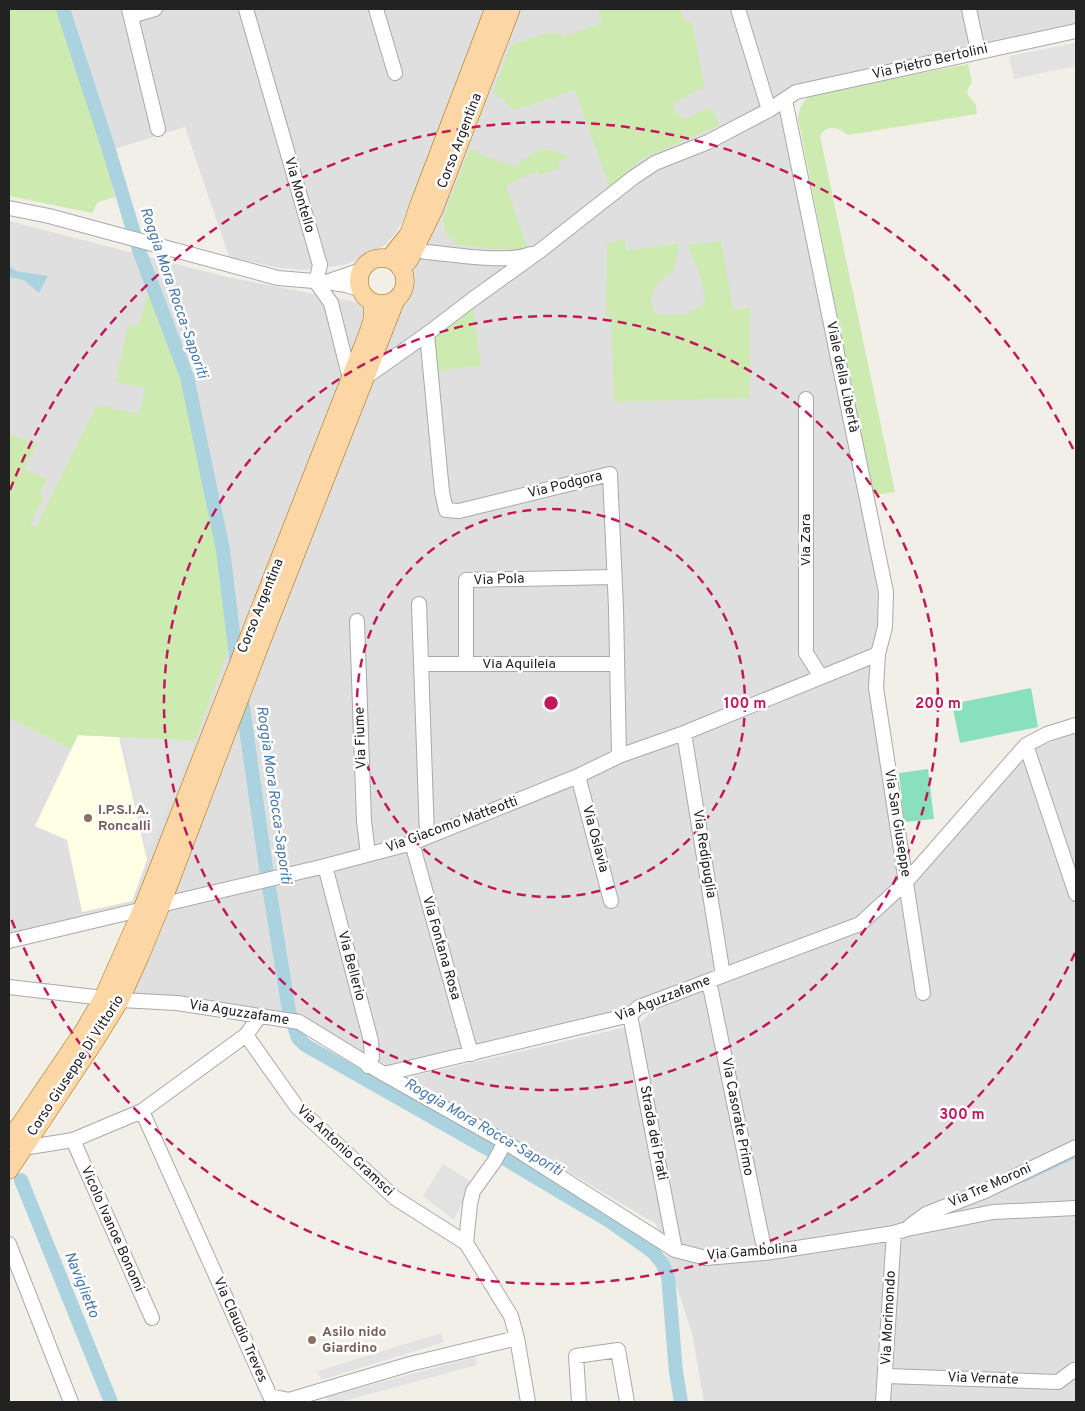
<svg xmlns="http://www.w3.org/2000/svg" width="1085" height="1411" font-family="Overpass,sans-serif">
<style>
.residential{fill:#e0dfdf}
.education{fill:#ffffe5}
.grass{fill:#cdebb0}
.pitch{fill:#88e0be}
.parking{fill:#e2e2e2}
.water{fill:#aad3df}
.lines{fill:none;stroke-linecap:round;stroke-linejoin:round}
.stream{stroke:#aad3df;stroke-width:4}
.canal{stroke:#aad3df;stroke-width:14}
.minor-casing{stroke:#a9a9a9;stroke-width:16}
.major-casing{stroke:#a06b00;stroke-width:19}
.minor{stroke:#fff;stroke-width:14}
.major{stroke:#fcd6a4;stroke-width:18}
.ring{fill:none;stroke:#c2185b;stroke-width:2.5;stroke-dasharray:9 6}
.education-dot{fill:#8d6e63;stroke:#fff;stroke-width:2}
.labels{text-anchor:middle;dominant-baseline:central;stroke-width:5;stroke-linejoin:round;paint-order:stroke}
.street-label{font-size:14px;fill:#222;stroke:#fff}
.education-label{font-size:14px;font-weight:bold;fill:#785e54;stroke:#fff;text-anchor:start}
.water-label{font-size:15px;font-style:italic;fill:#4a7aab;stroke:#fff}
.centre{fill:#c2185b;stroke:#fff;stroke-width:2.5}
.ring-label{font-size:15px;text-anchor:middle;font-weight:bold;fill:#c2185b;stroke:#fff;stroke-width:5;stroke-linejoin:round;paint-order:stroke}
</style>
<rect width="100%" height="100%" fill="#f2efe9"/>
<path class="residential" d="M 66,9 L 485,9 L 419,180 L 402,222 L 396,233 L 386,244 L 371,254 L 344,265 L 302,270 L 279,268 L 229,257 L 185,127 L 114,149 Z
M 511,9 L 1076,9 L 1076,31 L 785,100 L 886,592 L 878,654 L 906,882 L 860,924 L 639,1007 L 384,1074 L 299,1022 L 120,1000 L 403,288 L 404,274 Z
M 9,221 L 227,277 L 357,302 L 364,308 L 364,318 L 135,903 L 9,934 Z
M 1076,732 L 1076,1402 L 704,1402 L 692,1333 L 656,1224 L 409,1077 L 640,1024 L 653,1009 L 859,930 L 1027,751 Z"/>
<path class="education" d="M 78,735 L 119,737 L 147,860 L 132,901 L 82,912 L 67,840 L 35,826 Z"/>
<path class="grass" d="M 9,9 L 56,9 L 103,146 L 115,197 L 98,202 L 92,213 L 9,196 Z
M 598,9 L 681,9 L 684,21 L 691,20 L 705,86 L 672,104 L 677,114 L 685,119 L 711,107 L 720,125 L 640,160 L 610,189 L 575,90 L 519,109 L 511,109 L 505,101 L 493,92 L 511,45 L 549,32 L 553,34 L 559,33 L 564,37 L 602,23 Z
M 968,64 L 972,82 C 962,95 970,95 976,105 C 977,108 976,111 977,114 L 848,135 C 839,128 827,123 820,136 L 895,492 L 873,495 L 798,118 C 800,105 803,99 815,94 Z
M 470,149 C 481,153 503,166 514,165 C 518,165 521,162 524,159 C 540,147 550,147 567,157 L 567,159 L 558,162 L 560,168 L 539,175 L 537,171 L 506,185 L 527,247 L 520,249 L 491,249 L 456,244 L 445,232 L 443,217 Z
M 625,239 L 626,251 L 679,243 L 675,269 C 660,280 643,294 656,314 C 672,317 695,316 705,301 L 700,274 L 691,256 L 687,245 L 721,241 L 733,309 L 750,308 L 750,398 L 614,402 L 611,318 L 606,317 L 607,243 Z
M 150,286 L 183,374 L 219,549 L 230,645 L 195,741 L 78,735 L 71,749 L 9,718 L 9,434 L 37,444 L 24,469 L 47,479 L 39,495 L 44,497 L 30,524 L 36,527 L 97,405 L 139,414 L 145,388 L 115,382 L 128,325 L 139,326 Z
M 473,309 L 481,366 L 437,371 L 434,337 L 448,326 Z"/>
<path class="pitch" d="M 1031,688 L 1038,727 L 960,743 L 952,704 Z
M 928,769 L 934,819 L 904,822 L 899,773 Z"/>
<path class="parking" d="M 1076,43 L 1076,66 L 1014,79 L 1009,56 Z
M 122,737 L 195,741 L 147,854 Z
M 443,1164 L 472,1182 L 454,1220 L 423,1196 Z
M 441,1333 L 444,1342 L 321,1380 L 318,1371 Z
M 475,1357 L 477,1365 L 340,1402 L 328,1402 L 326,1397 Z"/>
<path class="water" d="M 9,266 L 16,271 L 48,276 L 39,293 L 24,280 L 9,277 Z"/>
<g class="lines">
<path class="stream" d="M 1024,1180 L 1076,1156"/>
<path class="canal" d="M 63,9 L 108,147 L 140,253 L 187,377 L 223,550 L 237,665
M 241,694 L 266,868 L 289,1011 L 298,1038 L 305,1045 L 495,1153 L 611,1222 L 653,1252 L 662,1263 L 668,1276 L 676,1372 L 681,1402
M 21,1180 L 111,1402"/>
<defs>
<path id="minor" d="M 129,9 L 158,129
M 246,9 L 320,265 L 316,282 L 331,303 L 350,379
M 376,9 L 395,73
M 738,9 L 769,110
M 969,9 L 978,51
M 131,16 L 155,9
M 785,100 L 886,592 L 885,627 L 878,654 L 876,688 L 923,993
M 9,208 L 49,216 L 278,278 L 326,282 L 346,285 L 361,290
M 415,248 L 425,252 C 453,254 507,264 531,254
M 329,281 L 361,270
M 427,334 L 442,492 L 446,510 L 459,511 L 610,474 L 616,608 L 619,756
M 366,377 L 427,334 L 473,299 L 541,250 L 634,177 L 655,163 L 708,142 L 769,110 L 796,92 L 1076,31
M 806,399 L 806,653 L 821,677
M 419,604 L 427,837
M 357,621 L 364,821 L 368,854
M 421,664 L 617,664
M 466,664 L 466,580 L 614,577
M 684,733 L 723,975
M 1026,745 L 1076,894
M 578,776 L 611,901
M 412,843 L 471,1054
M 325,866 L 371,1041 L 372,1057 L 368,1066
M 9,941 L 325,866 L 412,843 L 578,776 L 619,756 L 684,733 L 878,654
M 709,981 L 765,1253
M 9,987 L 103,998
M 120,1000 L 177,1003 L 299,1022 L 384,1074 L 630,1015 L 639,1007 L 860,924 L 906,882 L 1026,745 L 1047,734 L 1076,725
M 630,1015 L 675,1250
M 246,1035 L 297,1107 L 395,1198 L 466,1243
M 384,1074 L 505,1142 L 675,1250 L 706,1258 L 765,1253 L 894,1233 L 907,1229 L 993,1212 L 1076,1208
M 142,1111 L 270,1396 L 289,1400 L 410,1364 L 517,1338
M 73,1140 L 152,1318
M 505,1142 L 494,1162 L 473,1191 L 470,1204 L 466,1243 L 511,1316 L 517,1338 L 528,1402
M 17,1149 L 73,1140 L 142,1111 L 246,1035 L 259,1017
M 910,1226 L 926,1214 L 985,1191 L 1076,1147
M 9,1244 L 71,1402
M 886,1376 L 1058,1382 L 1074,1370 L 1076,1370
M 579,1402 L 576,1356 L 618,1350 L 627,1402
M 883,1402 L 894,1233"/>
<path id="major" d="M359 281a23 23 0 1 1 46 0a23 23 0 1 1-46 0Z
M 389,259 L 409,234 L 419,205 L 494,9
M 401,269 L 409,260 L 434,209 L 511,9
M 9,1141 L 83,1032 L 103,998 L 142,910 L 369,331 L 373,317 L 373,302
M 9,1170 L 96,1039 L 120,1000 L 140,956 L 161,905 L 263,637 L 396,299"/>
</defs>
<use href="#minor" class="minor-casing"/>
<use href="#major" class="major-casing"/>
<use href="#minor" class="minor"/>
<use href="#major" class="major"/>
</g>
<g class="ring">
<circle cx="551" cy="703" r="194"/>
<circle cx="551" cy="703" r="387"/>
<path d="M1075 953A581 581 0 0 1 10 916M10 490A581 581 0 0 1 1075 453"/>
</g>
<g class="education-dot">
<circle cx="88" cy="818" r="5"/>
<circle cx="312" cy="1340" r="5"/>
</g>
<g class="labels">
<g class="street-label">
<text transform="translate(930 62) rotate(-13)">Via Pietro Bertolini</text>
<text transform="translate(460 141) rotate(-69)">Corso Argentina</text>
<text transform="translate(299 195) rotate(74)">Via Montello</text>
<text transform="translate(842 377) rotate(78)">Viale della Libertà</text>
<text transform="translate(565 485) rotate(-14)">Via Podgora</text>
<text transform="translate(806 540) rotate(-90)">Via Zara</text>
<text transform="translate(499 580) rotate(-2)">Via Pola</text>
<text transform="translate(261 606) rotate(-68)">Corso Argentina</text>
<text x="519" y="664">Via Aquileia</text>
<text transform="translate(361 738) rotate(-92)">Via Fiume</text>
<text transform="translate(897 823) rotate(81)">Via San Giuseppe</text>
<text transform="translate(452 825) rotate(-20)">Via Giacomo Matteotti</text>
<text transform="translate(595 839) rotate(75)">Via Oslavia</text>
<text transform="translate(704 854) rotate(81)">Via Redipuglia</text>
<text transform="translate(441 948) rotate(74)">Via Fontana Rosa</text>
<text transform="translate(351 966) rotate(75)">Via Bellerio</text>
<text transform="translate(663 999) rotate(-22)">Via Aguzzafame</text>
<text transform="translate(239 1013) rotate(9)">Via Aguzzafame</text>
<text transform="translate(76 1066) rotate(-57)">Corso Giuseppe Di Vittorio</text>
<text transform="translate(737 1117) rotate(79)">Via Casorate Primo</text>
<text transform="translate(653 1133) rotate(79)">Strada dei Prati</text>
<text transform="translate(345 1151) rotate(43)">Via Antonio Gramsci</text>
<text transform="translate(990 1186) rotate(-24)">Via Tre Moroni</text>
<text transform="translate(112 1229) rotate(66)">Vicolo Ivanoe Bonomi</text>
<text transform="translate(752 1252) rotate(-5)">Via Gambolina</text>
<text transform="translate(889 1318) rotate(-87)">Via Morimondo</text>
<text transform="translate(240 1330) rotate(66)">Via Claudio Treves</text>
<text transform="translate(983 1379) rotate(2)">Via Vernate</text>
</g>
<g class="education-label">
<text x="98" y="810">I.P.S.I.A.<tspan x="98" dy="16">Roncalli</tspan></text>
<text x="322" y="1332">Asilo nido<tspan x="322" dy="16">Giardino</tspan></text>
</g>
<g class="water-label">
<text transform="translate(173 293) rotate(71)">Roggia Mora Rocca-Saporiti</text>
<text transform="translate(273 795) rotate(82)">Roggia Mora Rocca-Saporiti</text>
<text transform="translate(483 1128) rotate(30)">Roggia Mora Rocca-Saporiti</text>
<text transform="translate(81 1285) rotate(68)">Naviglietto</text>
</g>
</g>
<circle cx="551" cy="703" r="8" class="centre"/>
<g class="ring-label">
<text x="745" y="708">100 m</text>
<text x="938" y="708">200 m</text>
<text x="962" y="1119">300 m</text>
</g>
<rect width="1085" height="1411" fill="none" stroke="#222222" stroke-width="20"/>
</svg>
